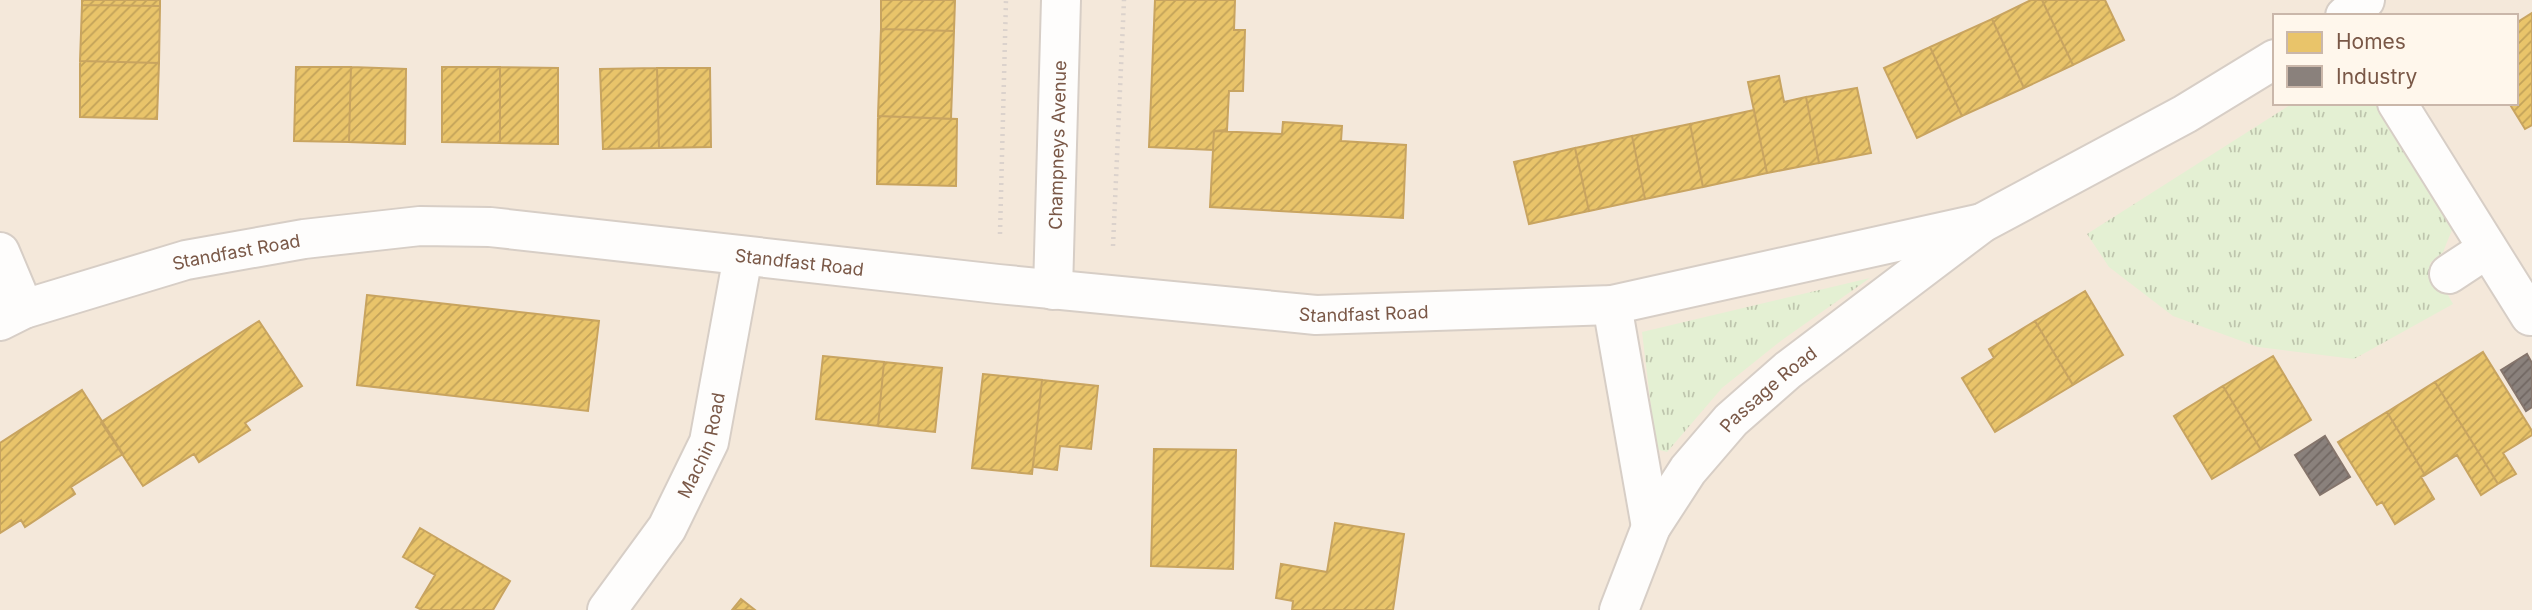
<svg xmlns="http://www.w3.org/2000/svg" width="2532" height="610" font-family="Inter,sans-serif">
<style>
.residential{fill:#f4e8da;fill-rule:evenodd}
.grass{fill:url(#grass-tufts)}
.homes{fill:url(#homes-hatch);stroke:#c8a460;stroke-width:2}
.industry{fill:url(#industry-hatch);stroke:#85756c;stroke-width:2}
.lines{fill:none;stroke-linecap:round;stroke-linejoin:round}
.minor-casing{stroke:#d7cec6;stroke-width:42}
.path{stroke:#dbd2cc;stroke-width:4.5;stroke-dasharray:2 5;stroke-linecap:butt}
.minor{stroke:#fefdfc;stroke-width:38}
.labels{text-anchor:middle;dominant-baseline:central;stroke-width:7;stroke-linejoin:round;paint-order:stroke}
.street-label{font-size:18px;fill:#7a5847;stroke:#fff7ec}
</style>
<defs>
<pattern id="grass-tufts" width="24" height="20" patternUnits="userSpaceOnUse" patternTransform="scale(1.75)"><rect width="24" height="20" fill="#e4f0d3"/><path d="M3 7l-1-3M5 7V3M7 7l1-3M15 17l-1-3M17 17v-4M19 17l1-3" fill="none" stroke="#bec5ad"/></pattern>
<pattern id="homes-hatch" width="6" height="6" patternUnits="userSpaceOnUse" patternTransform="scale(1.75)"><rect width="6" height="6" fill="#e9c46a"/><path d="M-1 1l2-2M0 6l6-6M5 7l2-2" fill="none" stroke="#c2a259"/></pattern>
<pattern id="industry-hatch" width="6" height="6" patternUnits="userSpaceOnUse" patternTransform="scale(1.75)"><rect width="6" height="6" fill="#8a817c"/><path d="M-1 1l2-2M0 6l6-6M5 7l2-2" fill="none" stroke="#716762"/></pattern>
</defs>
<rect width="100%" height="100%" fill="#f8f3ea"/>
<path class="residential" d="M 0,0 L 2532,0 L 2532,610 L 0,610 ZM 2275,16 L 2516,16 L 2516,103 L 2275,103 Z"/>
<path class="grass" d="M 2293,103 L 2375,103 L 2454,225 L 2443,252 L 2430,263 L 2453,304 L 2354,359 L 2258,347 L 2173,316 L 2109,267 L 2087,234 Z
M 1870,278 L 1782,340 L 1722,388 L 1667,452 L 1656,449 L 1642,332 Z"/>
<path class="homes" d="M 82,0 L 160,0 L 160,6 L 82,5 Z
M 881,0 L 955,0 L 954,31 L 881,29 Z
M 1155,0 L 1235,0 L 1234,30 L 1245,30 L 1243,91 L 1229,91 L 1227,130 L 1214,131 L 1213,150 L 1149,147 Z
M 2031,0 L 2042,0 L 2073,65 L 2024,88 L 1992,19 Z
M 2042,0 L 2105,0 L 2124,40 L 2073,65 Z
M 82,5 L 160,6 L 159,63 L 80,61 Z
M 2532,13 L 2532,125 L 2525,129 L 2509,103 L 2516,103 L 2516,23 Z
M 1992,19 L 2024,88 L 1962,116 L 1930,47 Z
M 881,29 L 954,31 L 951,119 L 878,116 Z
M 1930,47 L 1962,116 L 1917,138 L 1884,68 Z
M 80,61 L 159,63 L 157,119 L 80,117 Z
M 296,67 L 351,67 L 349,142 L 294,141 Z
M 351,67 L 406,69 L 405,144 L 349,142 Z
M 442,67 L 500,67 L 500,143 L 442,142 Z
M 500,67 L 558,68 L 558,144 L 500,143 Z
M 657,68 L 710,68 L 711,147 L 659,148 Z
M 657,68 L 659,148 L 603,149 L 600,69 Z
M 1779,76 L 1784,102 L 1806,97 L 1819,163 L 1767,173 L 1748,82 Z
M 1857,88 L 1871,153 L 1819,163 L 1806,97 Z
M 1754,110 L 1767,173 L 1703,187 L 1690,124 Z
M 878,116 L 957,119 L 956,186 L 877,184 Z
M 1283,122 L 1342,126 L 1341,141 L 1406,145 L 1403,218 L 1210,207 L 1214,131 L 1282,134 Z
M 1690,124 L 1703,187 L 1645,199 L 1632,136 Z
M 1632,136 L 1645,199 L 1589,211 L 1575,148 Z
M 1575,148 L 1589,211 L 1529,224 L 1514,162 Z
M 2085,291 L 2123,355 L 2073,385 L 2035,321 Z
M 367,295 L 599,321 L 588,411 L 357,385 Z
M 259,321 L 302,386 L 245,423 L 250,430 L 199,462 L 194,454 L 143,486 L 101,422 Z
M 2035,321 L 2073,385 L 1995,432 L 1962,378 L 1994,358 L 1989,349 Z
M 2483,352 L 2532,431 L 2532,435 L 2503,453 L 2516,474 L 2498,484 L 2435,382 Z
M 823,356 L 884,362 L 878,426 L 816,419 Z
M 2273,356 L 2311,420 L 2261,450 L 2223,386 Z
M 884,362 L 942,368 L 935,432 L 878,426 Z
M 983,374 L 1042,380 L 1032,474 L 972,468 Z
M 1042,380 L 1098,386 L 1091,449 L 1060,446 L 1057,470 L 1033,467 Z
M 2435,382 L 2498,484 L 2481,495 L 2457,455 L 2425,475 L 2387,412 Z
M 2223,386 L 2261,450 L 2212,479 L 2174,416 Z
M 82,390 L 123,454 L 71,487 L 75,494 L 25,527 L 21,520 L 0,533 L 0,443 Z
M 2387,412 L 2425,475 L 2421,477 L 2434,499 L 2395,524 L 2382,502 L 2377,505 L 2338,442 Z
M 1154,449 L 1236,450 L 1233,569 L 1151,566 Z
M 1335,523 L 1404,534 L 1393,610 L 1292,610 L 1293,601 L 1276,598 L 1281,564 L 1327,572 Z
M 420,528 L 510,581 L 493,610 L 422,610 L 416,607 L 435,575 L 403,557 Z
M 741,599 L 755,610 L 732,610 Z"/>
<path class="industry" d="M 2527,354 L 2532,363 L 2532,407 L 2526,411 L 2501,370 Z
M 2325,436 L 2350,477 L 2320,495 L 2295,455 Z"/>
<g class="lines">
<defs>
<g id="minor">
<path d="M 2345,16 L 2365,0"/>
<path d="M 2397,103 L 2530,316"/>
<path d="M 0,252 L 24,309"/>
<path d="M 2449,274 L 2487,249"/>
<path id="s1" d="M 1053,290 L 1061,0"/>
<path d="M 1612,305 L 1651,527"/>
<path id="s2" d="M 0,321 L 24,309 L 186,260 L 304,239 L 420,226 L 490,227 L 998,284 L 1316,315 L 1612,305 L 1982,223"/>
<path id="s3" d="M 607,610 L 667,528 L 709,442 L 743,256"/>
<path id="s4" d="M 1619,610 L 1651,527 L 1688,470 L 1731,420 L 1788,370 L 1982,223 L 2185,114 L 2275,59"/>
</g>
</defs>
<use href="#minor" class="minor-casing"/>
<path class="path" d="M 1000,234 L 1006,0
M 1113,246 L 1124,0"/>
<use href="#minor" class="minor"/>
</g>
<g class="labels">
<g class="street-label">
<text stroke="none"><textPath href="#s1" startOffset="145">Champneys Avenue</textPath></text>
<text stroke="none"><textPath href="#s2" startOffset="247">Standfast Road</textPath></text>
<text stroke="none"><textPath href="#s2" startOffset="814">Standfast Road</textPath></text>
<text stroke="none"><textPath href="#s2" startOffset="1381">Standfast Road</textPath></text>
<text stroke="none"><textPath href="#s4" startOffset="271">Passage Road</textPath></text>
<text stroke="none"><textPath href="#s3" startOffset="192">Machin Road</textPath></text>
</g>
</g>
<rect x="2273" y="14" width="245" height="91" fill="#fff7ec" stroke="#cab7aa" stroke-width="2"/>
<rect x="2287" y="32" width="35" height="21" fill="#e9c46a" stroke="#cab7aa" stroke-width="2"/>
<text x="2336" y="49" font-size="21" fill="#7a5847">Homes</text>
<rect x="2287" y="66" width="35" height="21" fill="#8a817c" stroke="#cab7aa" stroke-width="2"/>
<text x="2336" y="84" font-size="21" fill="#7a5847">Industry</text>
</svg>
